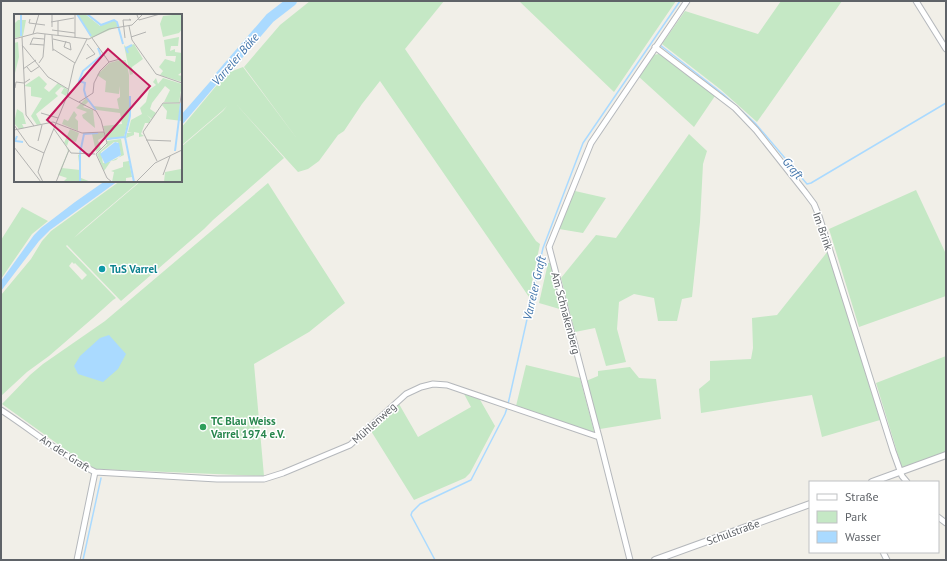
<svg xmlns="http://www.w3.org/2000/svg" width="947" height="561" font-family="'PT Sans',sans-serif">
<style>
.green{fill:#c5e8c5;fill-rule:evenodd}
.water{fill:#aadaff}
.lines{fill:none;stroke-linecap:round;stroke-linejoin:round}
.stream{stroke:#aadaff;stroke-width:1.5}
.river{stroke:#aadaff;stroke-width:10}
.minor-casing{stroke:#b5b8bc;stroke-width:7}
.tertiary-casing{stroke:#b5b8bc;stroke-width:8}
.minor{stroke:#fff;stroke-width:5}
.tertiary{stroke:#fff;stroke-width:6}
.culture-dot{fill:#0f9aa8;stroke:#fff;stroke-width:1.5}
.leisure-dot{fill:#2e9e5b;stroke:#fff;stroke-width:1.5}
.labels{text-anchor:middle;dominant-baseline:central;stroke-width:3;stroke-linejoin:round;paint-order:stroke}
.street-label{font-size:11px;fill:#5f6368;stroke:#fff}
.culture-label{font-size:11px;font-weight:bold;fill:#0d838f;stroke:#fff;text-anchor:start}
.leisure-label{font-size:11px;font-weight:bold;fill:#27864d;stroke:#fff;text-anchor:start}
.water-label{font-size:12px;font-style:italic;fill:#4174aa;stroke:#fff}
.inset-river{fill:none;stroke:#aadaff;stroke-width:2}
.inset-road{fill:none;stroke:#b3b3b1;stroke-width:1}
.view{fill:#c2185b;fill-opacity:0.15;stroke:#c2185b;stroke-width:2}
.inset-edge{fill:none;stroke:#5f6368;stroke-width:2}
</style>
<rect width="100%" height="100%" fill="#f1efe8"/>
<path class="green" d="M 310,1 L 444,1 L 405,49 L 536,241 L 540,244 L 529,297 L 380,81 L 362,104 L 344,131 L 338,135 L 319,161 L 308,169 L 298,172 L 235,103 L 284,158 L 213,220 L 204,229 L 121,301 L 67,245 L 66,246 L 116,298 L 113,300 L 93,318 L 49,356 L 27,372 L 1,396 L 1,295 L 31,259 L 42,241 L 51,231 L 120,181 L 140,181 L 81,231 L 74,238 L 141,181 L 181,181 L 181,147 L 223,111 L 227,106 L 222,111 L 181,146 L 181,128 L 227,73 L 243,67 L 298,140 L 244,67 L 280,25 ZM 72,262 L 74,264 L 75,263 L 87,275 L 82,280 L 69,266 Z
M 519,1 L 676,1 L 614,92 Z
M 781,1 L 842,1 L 757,122 L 720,89 L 662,44 L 685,11 L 758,34 Z
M 659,54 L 715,96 L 694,127 L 638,76 L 652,55 Z
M 689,134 L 707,151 L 703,164 L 700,222 L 692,297 L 682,299 L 677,321 L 658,321 L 654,298 L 634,294 L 619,302 L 617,329 L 626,362 L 606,366 L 595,328 L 575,332 L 561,278 L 596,235 L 616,238 Z
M 268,183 L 345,303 L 309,332 L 254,364 L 264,476 L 96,469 L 80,460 L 2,404 L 30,375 L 43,364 L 105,321 Z
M 916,190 L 946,254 L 946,296 L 859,327 L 829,229 Z
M 575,191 L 606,198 L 583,233 L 559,229 Z
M 22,207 L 48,221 L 32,234 L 1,279 L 1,240 Z
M 828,251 L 880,420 L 822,437 L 812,395 L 701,413 L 699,389 L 710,380 L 710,361 L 751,359 L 753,348 L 752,318 L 777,315 Z
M 548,263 L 551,263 L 563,310 L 539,303 Z
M 946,356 L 946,452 L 902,468 L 876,383 Z
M 526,365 L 580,378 L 595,435 L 516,406 Z
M 630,367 L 639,378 L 656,379 L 661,419 L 600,429 L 586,381 L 598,376 L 598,371 Z
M 463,392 L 479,398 L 495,426 L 470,473 L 465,478 L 414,500 L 371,431 L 399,404 L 418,437 L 471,407 Z"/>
<path class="water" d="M 228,67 L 227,72 L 181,126 L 181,115 L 222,68 Z
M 105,181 L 118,181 L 50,230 L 39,241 L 1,291 L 1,281 L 34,235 L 41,228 L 75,202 Z
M 109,335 L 126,354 L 118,369 L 103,382 L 78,374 L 74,366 L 80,356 L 100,338 Z"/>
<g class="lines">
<path class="stream" d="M 660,45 L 723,94 L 755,123 L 807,184 L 811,183 L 946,103
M 508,404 L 543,248 L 583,143 L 680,1
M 83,560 L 101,478
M 435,560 L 411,515 L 412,512 L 420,504 L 471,480 L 505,414 L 507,408"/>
<path class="river" d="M 220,76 L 270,18 L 292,1"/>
<defs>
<path id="minor" d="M 916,1 L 946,49
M 655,47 L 735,108 L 756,130 L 805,192 L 814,204 L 819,216 L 893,451 L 902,476 L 907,482
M 1,410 C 32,430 61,455 95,472 L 217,479 L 264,479 L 283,473 L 350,445 L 406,394 L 421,387 L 433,384 L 447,385 L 599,437
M 938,517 L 946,523
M 883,552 L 887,560
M 77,560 L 95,472
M 630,560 L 599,437 L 549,247 L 591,143 L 687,1"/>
<path id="tertiary" d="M 872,482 L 946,455
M 655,560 L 810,504"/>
</defs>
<use href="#minor" class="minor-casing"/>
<use href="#tertiary" class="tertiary-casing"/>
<use href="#minor" class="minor"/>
<use href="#tertiary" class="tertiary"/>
</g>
<circle class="culture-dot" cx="102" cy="269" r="4"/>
<circle class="leisure-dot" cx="203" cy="427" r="4"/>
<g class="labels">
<g class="street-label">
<text transform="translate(823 231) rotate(71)">Im Brink</text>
<text transform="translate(566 313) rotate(75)">Am Schnakenberg</text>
<text transform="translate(374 423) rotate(-42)">Mühlenweg</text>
<text transform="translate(65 453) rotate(33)">An der Graft</text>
<text transform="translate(733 532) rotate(-20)">Schulstraße</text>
</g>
<g class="culture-label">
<text x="110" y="269">TuS Varrel</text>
</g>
<g class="leisure-label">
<text x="211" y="421">TC Blau Weiss<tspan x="211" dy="13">Varrel 1974 e.V.</tspan></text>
</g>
<g class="water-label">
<text transform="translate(235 59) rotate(-49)">Varreler Bäke</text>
<text transform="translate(793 168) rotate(50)">Graft</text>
<text transform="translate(534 288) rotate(-77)">Varreler Graft</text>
</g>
</g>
<g transform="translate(14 14)">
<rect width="168" height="168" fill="#f1efe8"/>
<path d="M 64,0 L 71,0 L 86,12 L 100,6 L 105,12 L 77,24 ZM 168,0 L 168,15 L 165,19 L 149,23 L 146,10 L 149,2 ZM 4,6 L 12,6 L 9,22 L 1,24 L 0,10 ZM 165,23 L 164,32 L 157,32 L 156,37 L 161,35 L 161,38 L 168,39 L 168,58 L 164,61 L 168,62 L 168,68 L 146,61 L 149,57 L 145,53 L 151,45 L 161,48 L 162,42 L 152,42 L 150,26 ZM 4,28 L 5,43 L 0,63 L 0,29 ZM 120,30 L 129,45 L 118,53 L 119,60 L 116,61 L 110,31 L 112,33 ZM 106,46 L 112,46 L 115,61 L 115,104 L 110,123 L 93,126 L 89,112 L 108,110 L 106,99 L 83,96 L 79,92 L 105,95 L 103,85 L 106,83 L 106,72 L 105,80 L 91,78 L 92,67 L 83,61 L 95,49 ZM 25,62 L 33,70 L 30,74 L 35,78 L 44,69 L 54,76 L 52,82 L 47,79 L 50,74 L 47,73 L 41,79 L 44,82 L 22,100 L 27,110 L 23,111 L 17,102 L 28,84 L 17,82 L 17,73 L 10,72 ZM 142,64 L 144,70 L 149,64 L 168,70 L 165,89 L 150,88 L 156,76 L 151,72 L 138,89 L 136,95 L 142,99 L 138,105 L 133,101 L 137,105 L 135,109 L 131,109 L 127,120 L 130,122 L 125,123 L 125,119 L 120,118 L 120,121 L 112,124 L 113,119 L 118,119 L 114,118 L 117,106 L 128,100 L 126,94 L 132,88 L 135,76 L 142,71 L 139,68 ZM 72,84 L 75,87 L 69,93 L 79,96 L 81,114 L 69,104 L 68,101 L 73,98 L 62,94 ZM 150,89 L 166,90 L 165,103 L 168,90 L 168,107 L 152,105 L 153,97 L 148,91 ZM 3,95 L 9,99 L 12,110 L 8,110 L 10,114 L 5,115 L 0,109 ZM 60,97 L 63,101 L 61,104 L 64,107 L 64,117 L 48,110 L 50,105 L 54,107 ZM 56,115 L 65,119 L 62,128 L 55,126 L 53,132 L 50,129 ZM 90,118 L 91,122 L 84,126 L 87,135 L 82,138 L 78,120 ZM 107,125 L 110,141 L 97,147 L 90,157 L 83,140 L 93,131 L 93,127 ZM 100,128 L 104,128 L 107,141 L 102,146 L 89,149 L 87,138 ZM 52,133 L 55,136 L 48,154 L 66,156 L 64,141 L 67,140 L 67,164 L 77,168 L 42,168 L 50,167 L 53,164 L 44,161 L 54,137 ZM 115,147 L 118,163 L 112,164 L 112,168 L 98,168 L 100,158 L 97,157 L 109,153 L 109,148 ZM 167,155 L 167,168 L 150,168 L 151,158 Z" fill="#c5e8c5" fill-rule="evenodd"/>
<path d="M 101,128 L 105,129 L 107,141 L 91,150 L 86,140 Z" fill="#aadaff"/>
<path class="inset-river" d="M 7,0 L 7,22M 63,0 L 77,22M 73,0 L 87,11 L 100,6 L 103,8 L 109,30M 114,39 L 112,34 L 118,31M 116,82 L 116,102 L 111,123 L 120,168M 82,96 L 72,83 L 70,76 L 71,69 L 65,67 L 69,57 L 87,42 L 84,34M 3,122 L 1,127 L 9,128M 93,125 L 111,123M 161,137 L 167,89M 66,139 L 70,120 L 84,119M 66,168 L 66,140"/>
<path class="inset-road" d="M 61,0 L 61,24M 123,1 L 125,6 L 146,0M 16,5 L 15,9 L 31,11M 37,8 L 60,4M 115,12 L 118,26 L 142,60 L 168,69M 38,13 L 38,0M 38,16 L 61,19M 19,20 L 25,0M 38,21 L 39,37M 44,21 L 44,7M 8,23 L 12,101 L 20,112M 117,23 L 132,18M 78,24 L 95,48M 111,24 L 109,6 L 117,6 L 115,5M 0,25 L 23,19 L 75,25 L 95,15 L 118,11 L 129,0M 39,25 L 56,29 L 57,36M 52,27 L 50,33 L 57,36M 16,30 L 30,31M 8,31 L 34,63 L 54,75M 16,31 L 19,24 L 30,25M 39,35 L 61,49M 72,45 L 81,40 L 73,30M 25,49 L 29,43 L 31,20M 13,53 L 17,58 L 26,52M 9,55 L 22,46M 1,74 L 2,68 L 10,69 L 16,65M 53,82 L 82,97 L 87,106 L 93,129 L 82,140M 65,88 L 79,79 L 80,69 L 86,57 L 95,48 L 106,45M 27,99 L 44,104M 0,111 L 15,132 L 30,139M 40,115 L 57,139 L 81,140M 0,116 L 39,108 L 68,119 L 90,118M 132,126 L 157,127M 24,127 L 28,111M 0,133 L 27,168M 30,139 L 53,82 L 60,51 L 73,25M 82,140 L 93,164 L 98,168M 143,147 L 129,118 L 149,89 L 166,89 L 168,75M 149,161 L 156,142M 29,168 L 24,158 L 30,139M 42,168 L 55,136M 122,168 L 141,149 L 168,136"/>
<path class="view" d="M 94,35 L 136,72 L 75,142 L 33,106 Z"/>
<rect width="168" height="168" class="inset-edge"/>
</g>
<rect width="947" height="561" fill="none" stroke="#5f6368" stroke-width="4"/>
<rect x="809" y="481" width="130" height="72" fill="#ffffff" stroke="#bfc1c3"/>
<rect x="817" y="494" width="20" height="6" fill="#ffffff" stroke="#bfc1c3"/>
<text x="845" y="501" font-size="12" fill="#5f6368">Straße</text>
<rect x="817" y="511" width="20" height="12" fill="#c5e8c5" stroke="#bfc1c3"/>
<text x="845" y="521" font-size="12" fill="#5f6368">Park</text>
<rect x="817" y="531" width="20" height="12" fill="#aadaff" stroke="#bfc1c3"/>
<text x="845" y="541" font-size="12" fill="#5f6368">Wasser</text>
</svg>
